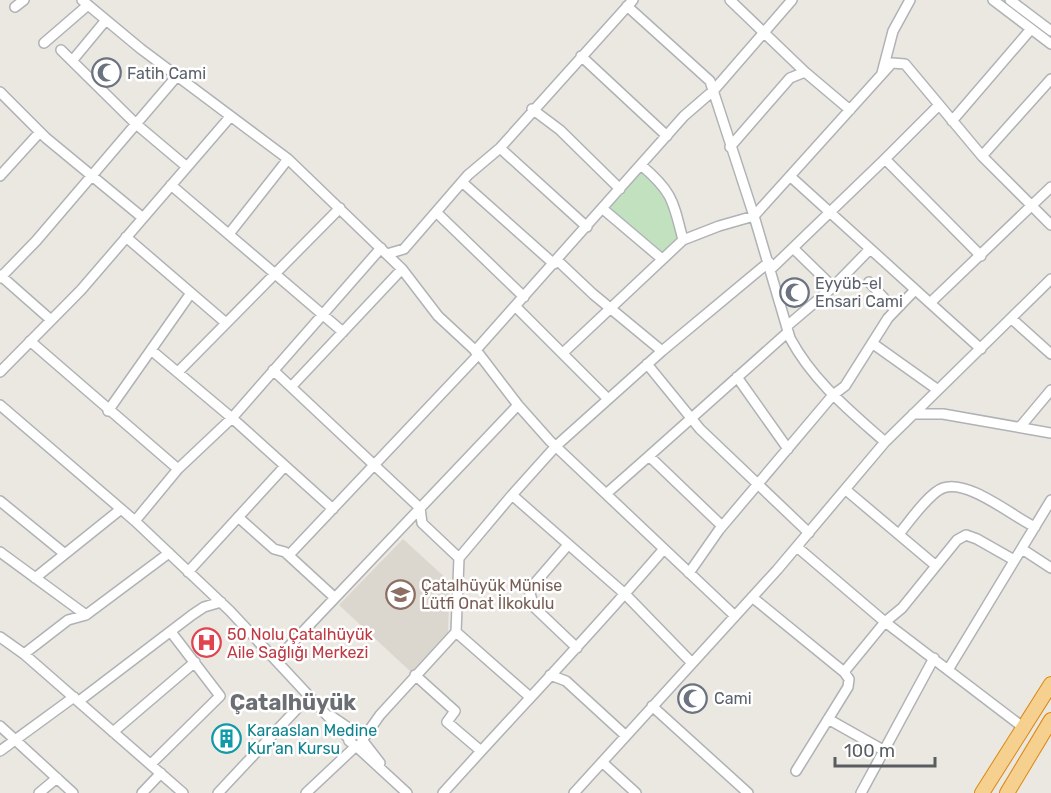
<svg xmlns="http://www.w3.org/2000/svg" width="1051" height="793" font-family="Rubik,sans-serif">
<style>
.education{fill:#dbd7cf}
.green{fill:#c2e2bf}
.lines{fill:none;stroke-linecap:round;stroke-linejoin:round}
.minor-casing{stroke:#afb2b6;stroke-width:12}
.highway-casing{stroke:#dc8710;stroke-width:16}
.minor{stroke:#fff;stroke-width:9}
.highway{stroke:#f5d08f;stroke-width:14}
.labels{text-anchor:middle;dominant-baseline:central;stroke-width:5;stroke-linejoin:round;paint-order:stroke}
.worship-label{font-size:16px;fill:#5b616d;stroke:#fff;text-anchor:start}
.education-label{font-size:16px;fill:#785e54;stroke:#fff;text-anchor:start}
.health-label{font-size:16px;fill:#be3a42;stroke:#fff;text-anchor:start}
.culture-label{font-size:16px;fill:#0d838f;stroke:#fff;text-anchor:start}
.district-label{font-size:22px;font-weight:bold;fill:#6b6f73;stroke:#fff}
</style>
<rect width="100%" height="100%" fill="#ebe8e1"/>
<path class="education" d="M 403,539 L 450,582 L 448,632 L 411,672 L 339,605 Z"/>
<path class="green" d="M 642,170 L 665,193 L 679,239 L 664,253 L 610,208 Z"/>
<g class="lines">
<defs>
<path id="minor" d="M 82,0 L 141,49 L 288,159 L 402,269 L 438,316 L 479,354 L 518,405 L 550,441 L 735,616
M 730,0 L 805,72
M 993,0 L 1051,44
M 1010,0 L 1051,31
M 627,6 L 710,81 L 754,216 L 892,63 L 905,64 L 982,156 L 1051,79
M 15,7 L 24,0
M 44,43 L 88,5
M 61,50 L 136,124 L 187,167
M 581,56 L 667,136
M 72,61 L 106,20
M 882,73 L 893,31 L 910,0
M 0,92 L 46,138 L 143,218
M 532,109 L 560,130 L 620,189
M 952,121 L 1031,29
M 730,147 L 790,78 L 805,72 L 850,110
M 500,148 L 587,227
M 982,156 L 1051,225
M 885,159 L 938,106
M 641,165 C 673,192 673,201 683,240
M 0,176 L 40,132
M 791,177 L 930,303 L 1051,187
M 462,182 L 554,264
M 171,185 L 343,332
M 603,209 L 662,259
M 229,234 L 288,159
M 126,237 L 226,323
M 793,248 L 833,287
M 387,254 L 404,249 L 436,212
M 557,260 L 593,294 L 662,351 L 556,446 L 512,495 L 625,594 L 691,662
M 771,269 L 885,159 L 981,256
M 0,275 L 51,320
M 0,278 L 36,241 L 177,76
M 869,282 L 895,310
M 524,297 L 436,212 L 468,175 L 500,148 L 633,0
M 930,303 L 981,349
M 516,307 L 608,399
M 1012,319 L 1051,354
M 787,326 L 833,287 L 870,249
M 30,341 L 178,469
M 872,343 L 938,390
M 151,350 L 232,418 L 333,509
M 475,351 L 684,116 L 714,90 L 792,0
M 662,351 L 769,262
M 564,352 L 683,240 L 719,226 L 754,216 L 790,338 C 813,381 849,410 885,442
M 647,364 L 700,429 L 809,533
M 273,370 L 420,508 L 422,523 L 459,558
M 0,372 L 81,290 L 230,117
M 178,372 L 340,208
M 737,377 L 788,449
M 291,387 L 402,269
M 0,405 L 135,521 L 230,611 L 349,739
M 108,411 L 191,293
M 913,414 L 943,414 L 1051,433
M 1020,427 L 1051,390
M 649,456 L 788,332
M 846,490 L 935,565
M 606,494 L 649,456 L 722,526
M 0,501 L 65,554
M 238,517 L 274,549 L 285,552 L 334,597
M 135,521 L 178,469 L 232,418 L 381,248
M 899,534 C 909,522 929,493 943,488 C 968,479 1012,516 1035,527
M 567,546 L 529,590 L 534,607 L 577,648
M 797,547 L 885,622 L 1024,728
M 1022,549 L 1051,568
M 0,552 L 86,615
M 289,555 L 479,354
M 188,572 L 285,466
M 689,573 L 719,530 L 833,395 L 845,386 L 888,318 L 915,290
M 35,578 L 121,509
M 752,597 L 844,672
M 456,632 L 530,697
M 0,637 L 24,654 L 183,793
M 24,654 L 68,620 L 86,615 L 169,553
M 276,660 L 518,405
M 948,670 L 1051,500
M 415,675 L 455,711 L 447,722 L 481,751
M 550,675 L 566,681 L 626,736
M 79,701 L 192,615 L 204,607 L 221,602
M 652,706 L 748,793
M 331,716 L 362,737 L 362,743 L 357,747 L 349,741 L 354,733
M 828,719 L 883,750
M 0,726 L 73,793
M 113,732 L 195,662
M 363,739 L 380,715 L 456,632 L 459,558 L 512,495
M 363,741 L 380,763
M 357,747 L 407,793
M 0,751 L 74,697
M 602,762 L 636,793
M 151,764 L 220,696 L 171,632
M 796,771 L 848,687 L 849,679 L 844,672 L 885,622 L 902,608 L 957,540 L 966,535 L 977,539 L 1014,560
M 39,793 L 57,778
M 142,793 L 161,773
M 218,793 L 309,696
M 306,793 L 355,747
M 443,793 C 516,712 592,633 663,550
M 574,793 L 777,570 L 885,442 L 1051,279
M 861,793 L 934,658"/>
<path id="highway" d="M 982,793 L 1051,684
M 1007,793 L 1051,720"/>
</defs>
<use href="#minor" class="minor-casing"/>
<use href="#highway" class="highway-casing"/>
<use href="#minor" class="minor"/>
<use href="#highway" class="highway"/>
</g>
<defs>
<symbol id="mosque-ring" viewBox="-11 -11 22 22"><circle r="9.5" fill="#fff" stroke="#6b7280" stroke-width="1.5"/><path d="M3.5-4.9A6 6 0 1 0 3.5 4.9A5 5 0 1 1 3.5-4.9Z" fill="#6b7280"/></symbol>
<symbol id="school-ring" viewBox="-11 -11 22 22"><circle r="9.5" fill="#fff" stroke="#8d6e63" stroke-width="1.5"/><path d="M0-5L7-2L0 1L-7-2ZM-4 1L0 2.5L4 1V4Q0 6-4 4Z" fill="#8d6e63"/></symbol>
<symbol id="hospital-ring" viewBox="-11 -11 22 22"><circle r="9.5" fill="#fff" stroke="#e0444e" stroke-width="1.5"/><path d="M-5-5h3v3.5h4V-5h3V5h-3V1.5h-4V5h-3Z" fill="#e0444e"/></symbol>
<symbol id="building-ring" viewBox="-11 -11 22 22"><circle r="9.5" fill="#fff" stroke="#0f9aa8" stroke-width="1.5"/><path d="M-4-6H4V6H1V3H-1V6H-4ZM-2.5-4.3h1.7v1.8h-1.7ZM.8-4.3h1.7v1.8H.8ZM-2.5-1h1.7V.8h-1.7ZM.8-1h1.7V.8H.8Z" fill="#0f9aa8"/></symbol>
</defs>
<g fill-rule="evenodd">
<use href="#mosque-ring" x="90" y="56" width="33" height="33"/>
<use href="#mosque-ring" x="778" y="276" width="33" height="33"/>
<use href="#school-ring" x="384" y="578" width="33" height="33"/>
<use href="#hospital-ring" x="190" y="626" width="33" height="33"/>
<use href="#mosque-ring" x="676" y="682" width="33" height="33"/>
<use href="#building-ring" x="210" y="722" width="33" height="33"/>
</g>
<g class="labels">
<g class="worship-label">
<text x="127" y="73">Fatih Cami</text>
<text x="815" y="283">Eyyüb-el<tspan x="815" dy="18">Ensari Cami</tspan></text>
<text x="714" y="698">Cami</text>
</g>
<g class="education-label">
<text x="421" y="585">Çatalhüyük Münise<tspan x="421" dy="18">Lütfi Onat İlkokulu</tspan></text>
</g>
<g class="health-label">
<text x="227" y="634">50 Nolu Çatalhüyük<tspan x="227" dy="18">Aile Sağlığı Merkezi</tspan></text>
</g>
<g class="culture-label">
<text x="247" y="730">Karaaslan Medine<tspan x="247" dy="18">Kur'an Kursu</tspan></text>
</g>
<g class="district-label">
<text x="293" y="702">Çatalhüyük</text>
</g>
</g>
<path d="M835 757v9h100v-9" fill="none" stroke="#595d61" stroke-width="3"/>
<text x="844" y="757" font-size="18" fill="#595d61" stroke="#ffffff" stroke-width="4.5" paint-order="stroke">100 m</text>
</svg>
